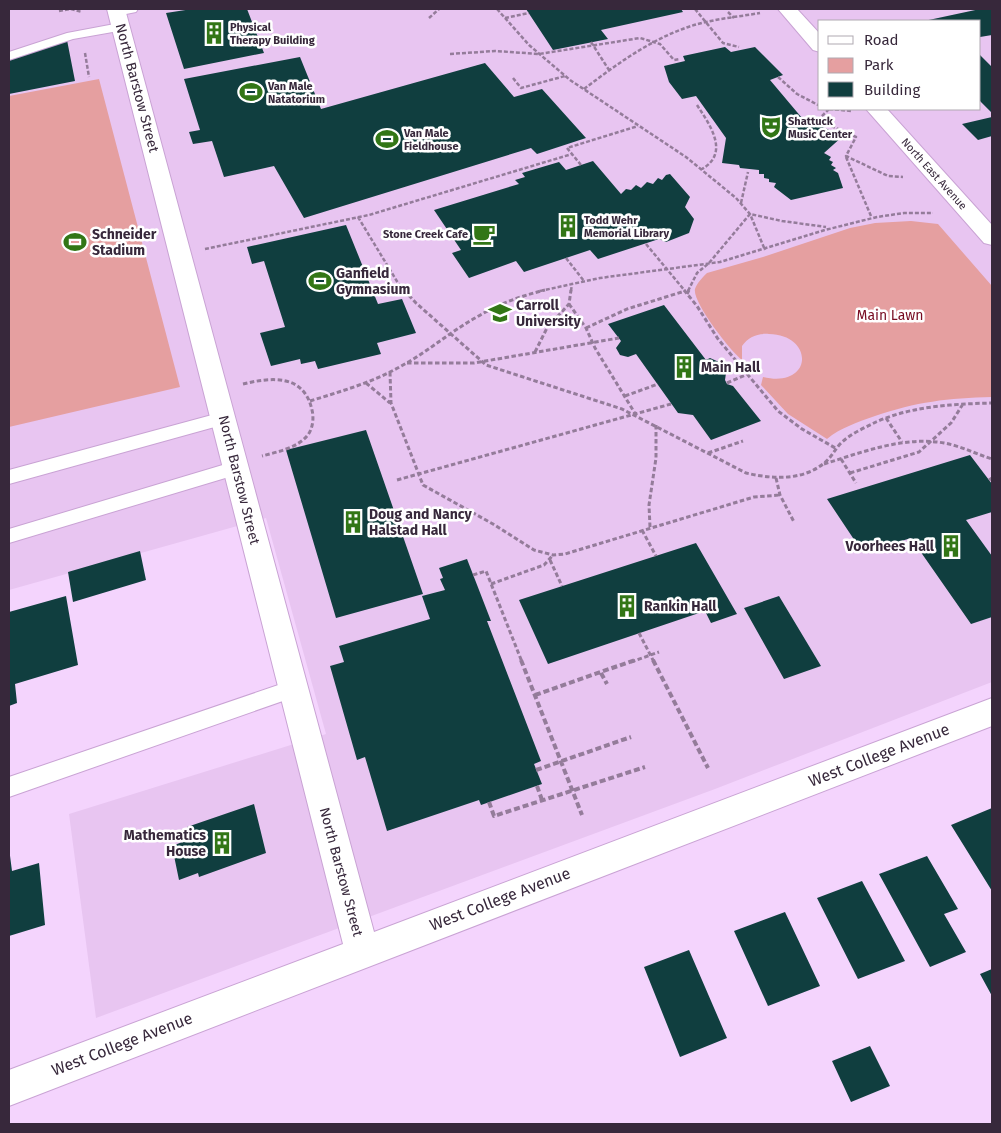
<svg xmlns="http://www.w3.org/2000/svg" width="1001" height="1133" font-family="'Fira Sans',sans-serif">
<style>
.built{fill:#e8c5f1;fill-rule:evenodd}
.green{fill:#e59fa0}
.building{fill:#103e3f}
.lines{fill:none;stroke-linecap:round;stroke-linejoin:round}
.lane-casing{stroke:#c9a3d4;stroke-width:2}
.secondary-casing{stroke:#c9a3d4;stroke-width:2}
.path-far2{stroke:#947c9a;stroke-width:2.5;stroke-dasharray:4 2;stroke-linecap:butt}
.path-far1{stroke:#947c9a;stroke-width:3;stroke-dasharray:4.5 2.5;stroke-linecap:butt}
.path{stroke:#947c9a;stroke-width:4;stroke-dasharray:6 3;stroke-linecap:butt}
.lane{fill:#fff;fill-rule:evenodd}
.secondary{fill:#fff;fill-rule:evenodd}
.labels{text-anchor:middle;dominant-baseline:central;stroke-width:5;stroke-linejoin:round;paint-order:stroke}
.far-poi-label{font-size:11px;font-weight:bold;fill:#37283b;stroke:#fff;text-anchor:start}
.far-street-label{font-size:11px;fill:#37283b;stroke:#fff}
.street-label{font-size:14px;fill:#37283b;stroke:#fff}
.poi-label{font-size:14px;font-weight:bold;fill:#37283b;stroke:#fff;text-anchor:start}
.park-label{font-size:14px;fill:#770b21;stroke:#fff}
.near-street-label{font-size:16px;fill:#37283b;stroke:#fff}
</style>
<rect width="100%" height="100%" fill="#f4d4fd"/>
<path class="built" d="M 9,9 L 992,9 L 992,682 L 715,789 L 96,1018 L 69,814 L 326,734 L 266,518 L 9,590 ZM 820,21 L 980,21 L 980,109 L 820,109 Z"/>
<path class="green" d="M 99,79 L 180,387 L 9,427 L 9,96 Z
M 911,221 L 938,224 L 992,286 L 992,397 C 948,398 916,402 875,416 C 858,422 840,428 827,439 L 788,414 L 761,385 L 763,377 C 813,389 815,335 769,334 C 758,333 748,337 742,346 L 742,360 C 731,352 692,302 695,289 C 697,283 703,277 707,273 L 763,257 L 850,228 L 875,223 Z"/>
<path class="building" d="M 192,9 L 247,9 L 264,53 L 184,69 L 166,13 Z
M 526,9 L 681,9 L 683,12 L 601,30 L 608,39 L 553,50 Z
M 980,9 L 992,9 L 992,35 L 980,37 L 980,21 L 924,21 Z
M 67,40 L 75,81 L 9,94 L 9,59 Z
M 725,47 L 731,52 L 755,47 L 783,75 L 770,80 L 802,118 L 843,136 L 824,153 L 831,157 L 829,160 L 833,162 L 831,165 L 836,168 L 833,170 L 838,173 L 843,188 L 791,200 L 774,187 L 776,183 L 769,182 L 769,179 L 764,178 L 764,174 L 759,174 L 759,170 L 740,168 L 739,165 L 722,163 L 726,138 L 696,96 L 682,99 L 669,82 L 664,66 L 685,61 L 683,56 Z
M 980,55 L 992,67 L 992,113 L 980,101 Z
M 300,57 L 321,109 L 485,63 L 514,97 L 542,89 L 586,138 L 537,154 L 531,148 L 304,218 L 274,166 L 224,177 L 212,141 L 193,144 L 189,132 L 200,130 L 184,79 Z
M 992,117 L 992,136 L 978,140 L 962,124 Z
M 593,161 L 621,194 L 626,189 L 631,190 L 636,185 L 641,188 L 647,182 L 653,184 L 658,178 L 662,180 L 666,175 L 670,174 L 690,197 L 685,207 L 694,219 L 689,233 L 666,242 L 659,239 L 598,259 L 590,250 L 524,272 L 516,261 L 469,278 L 452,253 L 461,250 L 434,210 L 519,184 L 515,180 L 525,177 L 522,173 L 559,162 L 566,170 Z
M 346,225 L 378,304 L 402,299 L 416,333 L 377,343 L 381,354 L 318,369 L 315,361 L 301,364 L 300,359 L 271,366 L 260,333 L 285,327 L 264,261 L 252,264 L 247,247 Z
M 664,305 L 706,360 L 710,358 L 719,362 L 726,373 L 725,380 L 727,384 L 733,386 L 761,421 L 711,440 L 693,415 L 678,413 L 636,354 L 628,357 L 620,355 L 616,348 L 621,341 L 608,324 Z
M 366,430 L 423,594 L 336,618 L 286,450 Z
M 970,455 L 992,484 L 992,512 L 966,520 L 992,556 L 992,617 L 971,624 L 911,538 L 863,553 L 827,499 Z
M 696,543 L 737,614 L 711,623 L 705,611 L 548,664 L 519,600 Z
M 140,551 L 146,580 L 73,602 L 68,572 Z
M 467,559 L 491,621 L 487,621 L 541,761 L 534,764 L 542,784 L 481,805 L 479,800 L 387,831 L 365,757 L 357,760 L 330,666 L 344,662 L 339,646 L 430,619 L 422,596 L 445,590 L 440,579 L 443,578 L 439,568 Z
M 66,596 L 78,665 L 15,684 L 17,703 L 9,706 L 9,612 Z
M 779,596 L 821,666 L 784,679 L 744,608 Z
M 254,804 L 266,853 L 199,877 L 198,873 L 179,880 L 172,846 L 190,839 L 187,827 Z
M 992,808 L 992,891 L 951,825 Z
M 9,848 L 12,871 L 39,863 L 45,925 L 9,936 Z
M 927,856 L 958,909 L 944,914 L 966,952 L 930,967 L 879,874 Z
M 862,881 L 905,961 L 858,979 L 817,898 Z
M 785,912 L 820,986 L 768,1006 L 734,931 Z
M 689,950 L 727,1038 L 680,1057 L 644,967 Z
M 992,969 L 992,996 L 980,974 Z
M 870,1046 L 890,1086 L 851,1102 L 832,1061 Z"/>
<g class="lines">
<defs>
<path id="lane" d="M 112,9 L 138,9 L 136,12 L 116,16 L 112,15 L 110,12 Z
M 120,23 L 126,27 L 124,30 L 73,39 L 9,60 L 9,52 L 67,33 Z
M 223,412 L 229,413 L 232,418 L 229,423 L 9,484 L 9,470 Z
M 236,461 L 242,463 L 245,468 L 242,473 L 9,543 L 9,529 Z
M 293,680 L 300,683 L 303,689 L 300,695 L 9,797 L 9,777 Z"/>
<path id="secondary" d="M 107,9 L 125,9 L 374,932 L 992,698 L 992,726 L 9,1106 L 9,1070 L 343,944 Z
M 778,9 L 797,9 L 820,34 L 820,52 L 813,50 Z
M 866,109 L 887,109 L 992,225 L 992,245 L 984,243 Z"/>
</defs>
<use href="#lane" class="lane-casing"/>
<use href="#secondary" class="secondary-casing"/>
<path class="path-far2" d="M 497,9 L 529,45 L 570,80 L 686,157 L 736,198 L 750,214 L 765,250
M 695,9 L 723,43 L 739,47
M 59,11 L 71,9 L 82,12
M 728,12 L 734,18
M 429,18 L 439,9
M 505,18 L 529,13
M 591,42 L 609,70
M 85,53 L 89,77
M 450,54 L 495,51 L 539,54 L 640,38 L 660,44 L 674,60 L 680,59
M 778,77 L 797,94 L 820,106
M 513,78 L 521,88 L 565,76
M 584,89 C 617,64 651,39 691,26 C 713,19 737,17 760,13
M 697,105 C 710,125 730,153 702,169
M 829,109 L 818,120 L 856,137 L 846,156 L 888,176 L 903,177
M 829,109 L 852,111
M 846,157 L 871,216
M 581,165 L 567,148 L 638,126
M 741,203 L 748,172
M 358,217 L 398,283 L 405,291
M 646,244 L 685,291
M 205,249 L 369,215 L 572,154
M 566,258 L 584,281
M 540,291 L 600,278 L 720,262 L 825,230 L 877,217 L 904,213 L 933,213
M 571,291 L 572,283
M 688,291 L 697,273 L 709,263 L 750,214 L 782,221 L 826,227"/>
<path class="path-far1" d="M 404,290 L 416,303 L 486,365 L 622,409 L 746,473 C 772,479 801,481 823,464 C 831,458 834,451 840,444 C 850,434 864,428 876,422 C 912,406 953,404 992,403
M 684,290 L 697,306 L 718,339 L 778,411 L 802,429 L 837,449
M 687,294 L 689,290
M 569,304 L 586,328 L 595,348 L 636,415
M 586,328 L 627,309 L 685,291
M 535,352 L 547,328 L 569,304 L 571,290
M 407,363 L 474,363 L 619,338
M 390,372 L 391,403 L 423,485 L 493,524 L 534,550 L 553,555 L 565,554 L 754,497 L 780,495
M 366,383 L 390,403
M 727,383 L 748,374
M 243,384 C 272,377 304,374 312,410 C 314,418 313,429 307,436 C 297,448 277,452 262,456
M 625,396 L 658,384
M 310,401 C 342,391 374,382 403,365 C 429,351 451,331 477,317 C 498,304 521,296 545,290
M 886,418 L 902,442
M 708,453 L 743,441
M 841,459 L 856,483
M 824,464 C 863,452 903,436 944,443 C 961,446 976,454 992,459
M 850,473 L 919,452 L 951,423 L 963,404
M 776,478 L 780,495 L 794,522
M 397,480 L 671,404
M 989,480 L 992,478
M 650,527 L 649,505 L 656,458 L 656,425
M 642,530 L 656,556
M 550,560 L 562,586
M 473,575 L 486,571 L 522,662
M 491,584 L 544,565 L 553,555
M 639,633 L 654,662
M 631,662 L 659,652"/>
<path class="path" d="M 521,660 L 582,815
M 653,660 L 708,768
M 601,673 L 607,684
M 535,695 L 635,660
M 536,770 L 631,737
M 537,786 L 542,800
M 489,802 L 494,816 L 645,767"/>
<use href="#lane" class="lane"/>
<use href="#secondary" class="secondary"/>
</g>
<defs>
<symbol id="building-bare" viewBox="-9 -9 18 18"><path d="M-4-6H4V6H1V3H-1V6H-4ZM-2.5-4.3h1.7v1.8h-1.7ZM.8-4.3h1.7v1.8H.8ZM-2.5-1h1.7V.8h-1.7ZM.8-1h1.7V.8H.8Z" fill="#327616" stroke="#fff" stroke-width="2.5" paint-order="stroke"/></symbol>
<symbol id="stadium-bare" viewBox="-9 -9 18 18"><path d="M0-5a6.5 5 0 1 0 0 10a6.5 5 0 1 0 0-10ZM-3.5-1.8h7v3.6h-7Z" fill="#327616" stroke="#fff" stroke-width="2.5" paint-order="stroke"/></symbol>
<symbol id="theatre-bare" viewBox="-9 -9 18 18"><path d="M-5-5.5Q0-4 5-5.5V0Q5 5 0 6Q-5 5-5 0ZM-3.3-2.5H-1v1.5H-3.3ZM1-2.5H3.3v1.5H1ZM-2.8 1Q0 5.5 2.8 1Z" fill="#327616" stroke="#fff" stroke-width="2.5" paint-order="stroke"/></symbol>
<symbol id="cafe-bare" viewBox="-9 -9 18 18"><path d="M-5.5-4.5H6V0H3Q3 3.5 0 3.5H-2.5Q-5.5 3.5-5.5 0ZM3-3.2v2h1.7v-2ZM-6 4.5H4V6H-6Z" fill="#327616" stroke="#fff" stroke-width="2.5" paint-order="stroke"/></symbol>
<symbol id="university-bare" viewBox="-9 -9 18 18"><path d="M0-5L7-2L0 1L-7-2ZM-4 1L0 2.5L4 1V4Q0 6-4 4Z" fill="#327616" stroke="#fff" stroke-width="2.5" paint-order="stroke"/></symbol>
</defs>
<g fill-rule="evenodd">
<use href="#building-bare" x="198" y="17" width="32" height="32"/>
<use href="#stadium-bare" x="235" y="76" width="32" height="32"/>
<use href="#theatre-bare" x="755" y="111" width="32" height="32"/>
<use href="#stadium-bare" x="371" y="123" width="32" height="32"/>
<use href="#building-bare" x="552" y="210" width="32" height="32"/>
<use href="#cafe-bare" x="468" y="218" width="32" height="32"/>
<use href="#stadium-bare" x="59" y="226" width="32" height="32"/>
<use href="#stadium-bare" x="304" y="265" width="32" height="32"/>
<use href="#university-bare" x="484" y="297" width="32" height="32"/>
<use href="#building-bare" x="668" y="351" width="32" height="32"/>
<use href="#building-bare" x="337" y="506" width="32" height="32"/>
<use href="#building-bare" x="935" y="530" width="32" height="32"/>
<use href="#building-bare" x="611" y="590" width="32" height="32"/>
<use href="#building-bare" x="206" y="827" width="32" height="32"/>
</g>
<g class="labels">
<g class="far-poi-label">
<text x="230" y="27">Physical<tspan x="230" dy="13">Therapy Building</tspan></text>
<text x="268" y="86">Van Male<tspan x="268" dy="13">Natatorium</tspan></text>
<text x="788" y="121">Shattuck<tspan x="788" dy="13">Music Center</tspan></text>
<text x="404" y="133">Van Male<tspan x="404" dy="13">Fieldhouse</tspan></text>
<text x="584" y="220">Todd Wehr<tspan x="584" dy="13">Memorial Library</tspan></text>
<text x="468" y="234" text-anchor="end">Stone Creek Cafe</text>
</g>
<g class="far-street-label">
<text transform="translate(934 174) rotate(48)">North East Avenue</text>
</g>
<g class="street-label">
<text transform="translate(137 88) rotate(75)">North Barstow Street</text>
<text transform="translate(239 480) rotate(76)">North Barstow Street</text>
<text transform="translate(341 872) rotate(75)">North Barstow Street</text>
</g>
<g class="poi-label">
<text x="92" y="234">Schneider<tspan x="92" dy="16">Stadium</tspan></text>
<text x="336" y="273">Ganfield<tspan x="336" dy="16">Gymnasium</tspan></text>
<text x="516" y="305">Carroll<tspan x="516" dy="16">University</tspan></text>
<text x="701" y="367">Main Hall</text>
<text x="369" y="514">Doug and Nancy<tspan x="369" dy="16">Halstad Hall</tspan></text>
<text x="934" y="546" text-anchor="end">Voorhees Hall</text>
<text x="644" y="606">Rankin Hall</text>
<text x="206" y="835" text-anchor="end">Mathematics<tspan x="206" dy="16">House</tspan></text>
</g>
<g class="park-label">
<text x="890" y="315">Main Lawn</text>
</g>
<g class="near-street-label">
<text transform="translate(879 755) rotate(-21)">West College Avenue</text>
<text transform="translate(500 899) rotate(-21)">West College Avenue</text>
<text transform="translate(122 1044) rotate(-21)">West College Avenue</text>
</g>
</g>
<rect width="1001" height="1133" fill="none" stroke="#37283b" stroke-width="20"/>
<rect x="818" y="20" width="162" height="90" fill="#ffffff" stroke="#afa9b1"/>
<rect x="828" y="36" width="25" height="8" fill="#ffffff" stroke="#afa9b1"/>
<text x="864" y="45" font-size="15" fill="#37283b">Road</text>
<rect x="828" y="58" width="25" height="15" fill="#e59fa0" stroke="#afa9b1"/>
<text x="864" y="70" font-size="15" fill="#37283b">Park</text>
<rect x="828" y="82" width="25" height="15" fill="#103e3f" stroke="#afa9b1"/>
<text x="864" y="95" font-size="15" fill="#37283b">Building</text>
</svg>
